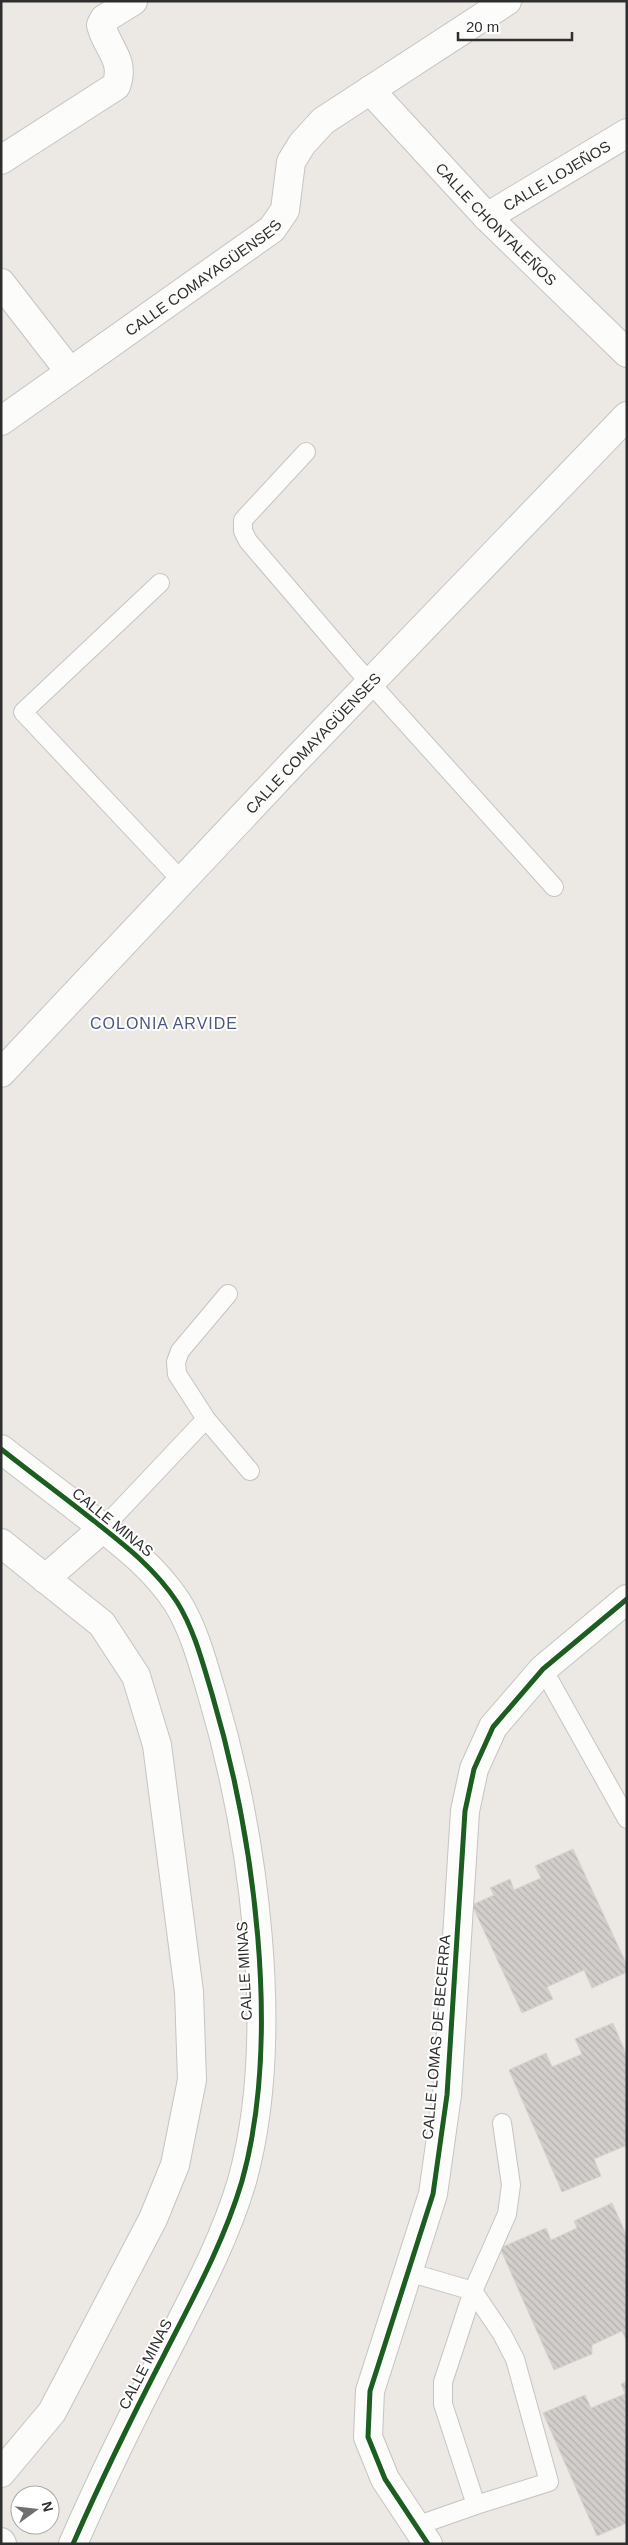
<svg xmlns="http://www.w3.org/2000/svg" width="628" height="2545" font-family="Helvetica,sans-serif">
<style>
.building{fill:url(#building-back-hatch);stroke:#d7d4d0}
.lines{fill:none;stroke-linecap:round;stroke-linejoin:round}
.lane-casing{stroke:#c5c4c5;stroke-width:20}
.street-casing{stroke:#c5c4c5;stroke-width:30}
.secondary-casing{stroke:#c5c4c5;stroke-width:30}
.lane{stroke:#fcfcfb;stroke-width:18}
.street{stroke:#fcfcfb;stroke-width:28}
.secondary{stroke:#fcfcfb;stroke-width:28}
.cycleway-casing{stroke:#fff;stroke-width:8}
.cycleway{stroke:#1b5e20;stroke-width:5}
.labels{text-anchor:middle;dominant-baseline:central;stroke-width:4;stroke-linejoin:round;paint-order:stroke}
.street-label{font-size:15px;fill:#2e2e2e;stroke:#fff}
.neighbourhood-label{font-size:16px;letter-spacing:1px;fill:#4d5680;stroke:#fff}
</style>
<defs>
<pattern id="building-back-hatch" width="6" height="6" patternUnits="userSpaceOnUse" patternTransform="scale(1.25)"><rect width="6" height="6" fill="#d1cecb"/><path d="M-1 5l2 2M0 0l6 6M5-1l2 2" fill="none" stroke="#b4b1af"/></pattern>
</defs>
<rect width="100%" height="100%" fill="#ece8e4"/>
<path class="building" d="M 573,1849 L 627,1965 L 627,1972 L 592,1988 L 584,1970 L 547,1987 L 553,1999 L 522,2013 L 472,1905 L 494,1895 L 490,1888 L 510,1879 L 514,1890 L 541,1878 L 535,1866 Z
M 613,2023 L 627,2056 L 627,2151 L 625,2146 L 594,2159 L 601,2176 L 562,2192 L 509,2070 L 546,2053 L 552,2067 L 582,2054 L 575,2039 Z
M 612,2203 L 627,2236 L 627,2341 L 622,2331 L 592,2345 L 592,2354 L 554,2370 L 500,2248 L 546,2228 L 551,2240 L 577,2228 L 574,2221 Z
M 627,2381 L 627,2523 L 597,2536 L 543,2413 L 585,2395 L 591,2408 L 625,2394 L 621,2384 Z"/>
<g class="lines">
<defs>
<path id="lane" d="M 306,452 L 243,520 L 243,531 L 248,541 L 355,666 L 554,887
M 160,583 L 23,712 L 182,881
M 228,1294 L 180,1351 L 176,1362 L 177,1374 L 206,1419 L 250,1471
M 103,1528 L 206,1419
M 543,1669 L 627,1819
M 408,2272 L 473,2291 L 507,2214 L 511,2185 L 502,2123
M 473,2291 L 502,2334 L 515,2359 L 549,2482 L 476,2505 L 443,2404 L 443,2382 Z
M 416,2526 L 476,2505"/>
<g id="street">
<path id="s1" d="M 370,90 L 487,217 L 627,353"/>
<path d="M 1,160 L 116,86 C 126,60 107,49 101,25 L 104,19 L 133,1"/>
<path id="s2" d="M 487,217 L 627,133"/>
<path d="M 1,283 L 70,372"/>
<path id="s3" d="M 1,421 L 272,229 L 285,210 L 291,162 L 302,144 L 323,121 L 507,1"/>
<path id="s4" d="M 1,1073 L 292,764 L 627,416"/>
<path d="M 428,2544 L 385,2479 L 368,2437 L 370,2391 L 433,2194 L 447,2095 L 465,1811 L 474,1769 L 493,1727 L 543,1669 L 627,1599"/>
</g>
<path id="secondary" d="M 1,1449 C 30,1472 60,1494 89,1517 C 122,1543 154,1567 177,1602 C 194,1629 203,1664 212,1694 C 254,1836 282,2037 242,2181 C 224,2242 193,2298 164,2355 C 132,2417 101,2480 73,2544
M 1,1543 L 102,1624 L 136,1676 L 157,1745 L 189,1992 L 192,2080 L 175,2165 L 153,2219 L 52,2412 L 1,2473
M 45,1579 L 103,1528
M 1,2542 L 2,2544"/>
</defs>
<use href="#lane" class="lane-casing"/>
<use href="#street" class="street-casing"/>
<use href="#secondary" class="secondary-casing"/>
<use href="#lane" class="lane"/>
<use href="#street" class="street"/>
<use href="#secondary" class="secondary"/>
<defs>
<path id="cycleway" d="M 1,1449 C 30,1472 60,1494 89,1517 C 122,1543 154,1567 177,1602 C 194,1629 203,1664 212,1694 C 254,1836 282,2037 242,2181 C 224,2242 193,2298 164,2355 C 132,2417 101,2480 73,2544
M 428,2544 L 385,2479 L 368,2437 L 370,2391 L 433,2194 L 447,2095 L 465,1811 L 474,1769 L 493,1727 L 543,1669 L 627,1599"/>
</defs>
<use href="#cycleway" class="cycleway-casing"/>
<use href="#cycleway" class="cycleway"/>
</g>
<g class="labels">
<g class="street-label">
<text stroke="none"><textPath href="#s2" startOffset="81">CALLE LOJEÑOS</textPath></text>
<text stroke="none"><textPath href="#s1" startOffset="184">CALLE CHONTALEÑOS</textPath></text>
<text stroke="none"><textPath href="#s3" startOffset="248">CALLE COMAYAGÜENSES</textPath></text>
<text stroke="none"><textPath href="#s4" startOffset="454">CALLE COMAYAGÜENSES</textPath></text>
<text transform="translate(113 1522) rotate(39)">CALLE MINAS</text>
<text transform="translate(244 1971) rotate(-93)">CALLE MINAS</text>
<text transform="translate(436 2037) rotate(-85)">CALLE LOMAS DE BECERRA</text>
<text transform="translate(145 2364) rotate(-63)">CALLE MINAS</text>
</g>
<g class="neighbourhood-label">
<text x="164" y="1023">COLONIA ARVIDE</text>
</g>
</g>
<rect width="628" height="2545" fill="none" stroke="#2e2e2e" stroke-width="5"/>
<g transform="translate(35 2510) rotate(75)"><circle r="24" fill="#ffffff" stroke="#ababab"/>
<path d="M0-4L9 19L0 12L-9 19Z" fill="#706f6e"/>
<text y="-8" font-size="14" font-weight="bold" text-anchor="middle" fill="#2e2e2e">N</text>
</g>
<path d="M458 32v8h114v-8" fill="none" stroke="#2e2e2e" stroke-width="2.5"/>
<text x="466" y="32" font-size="15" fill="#2e2e2e" stroke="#ffffff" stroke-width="4" paint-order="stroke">20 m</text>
</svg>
